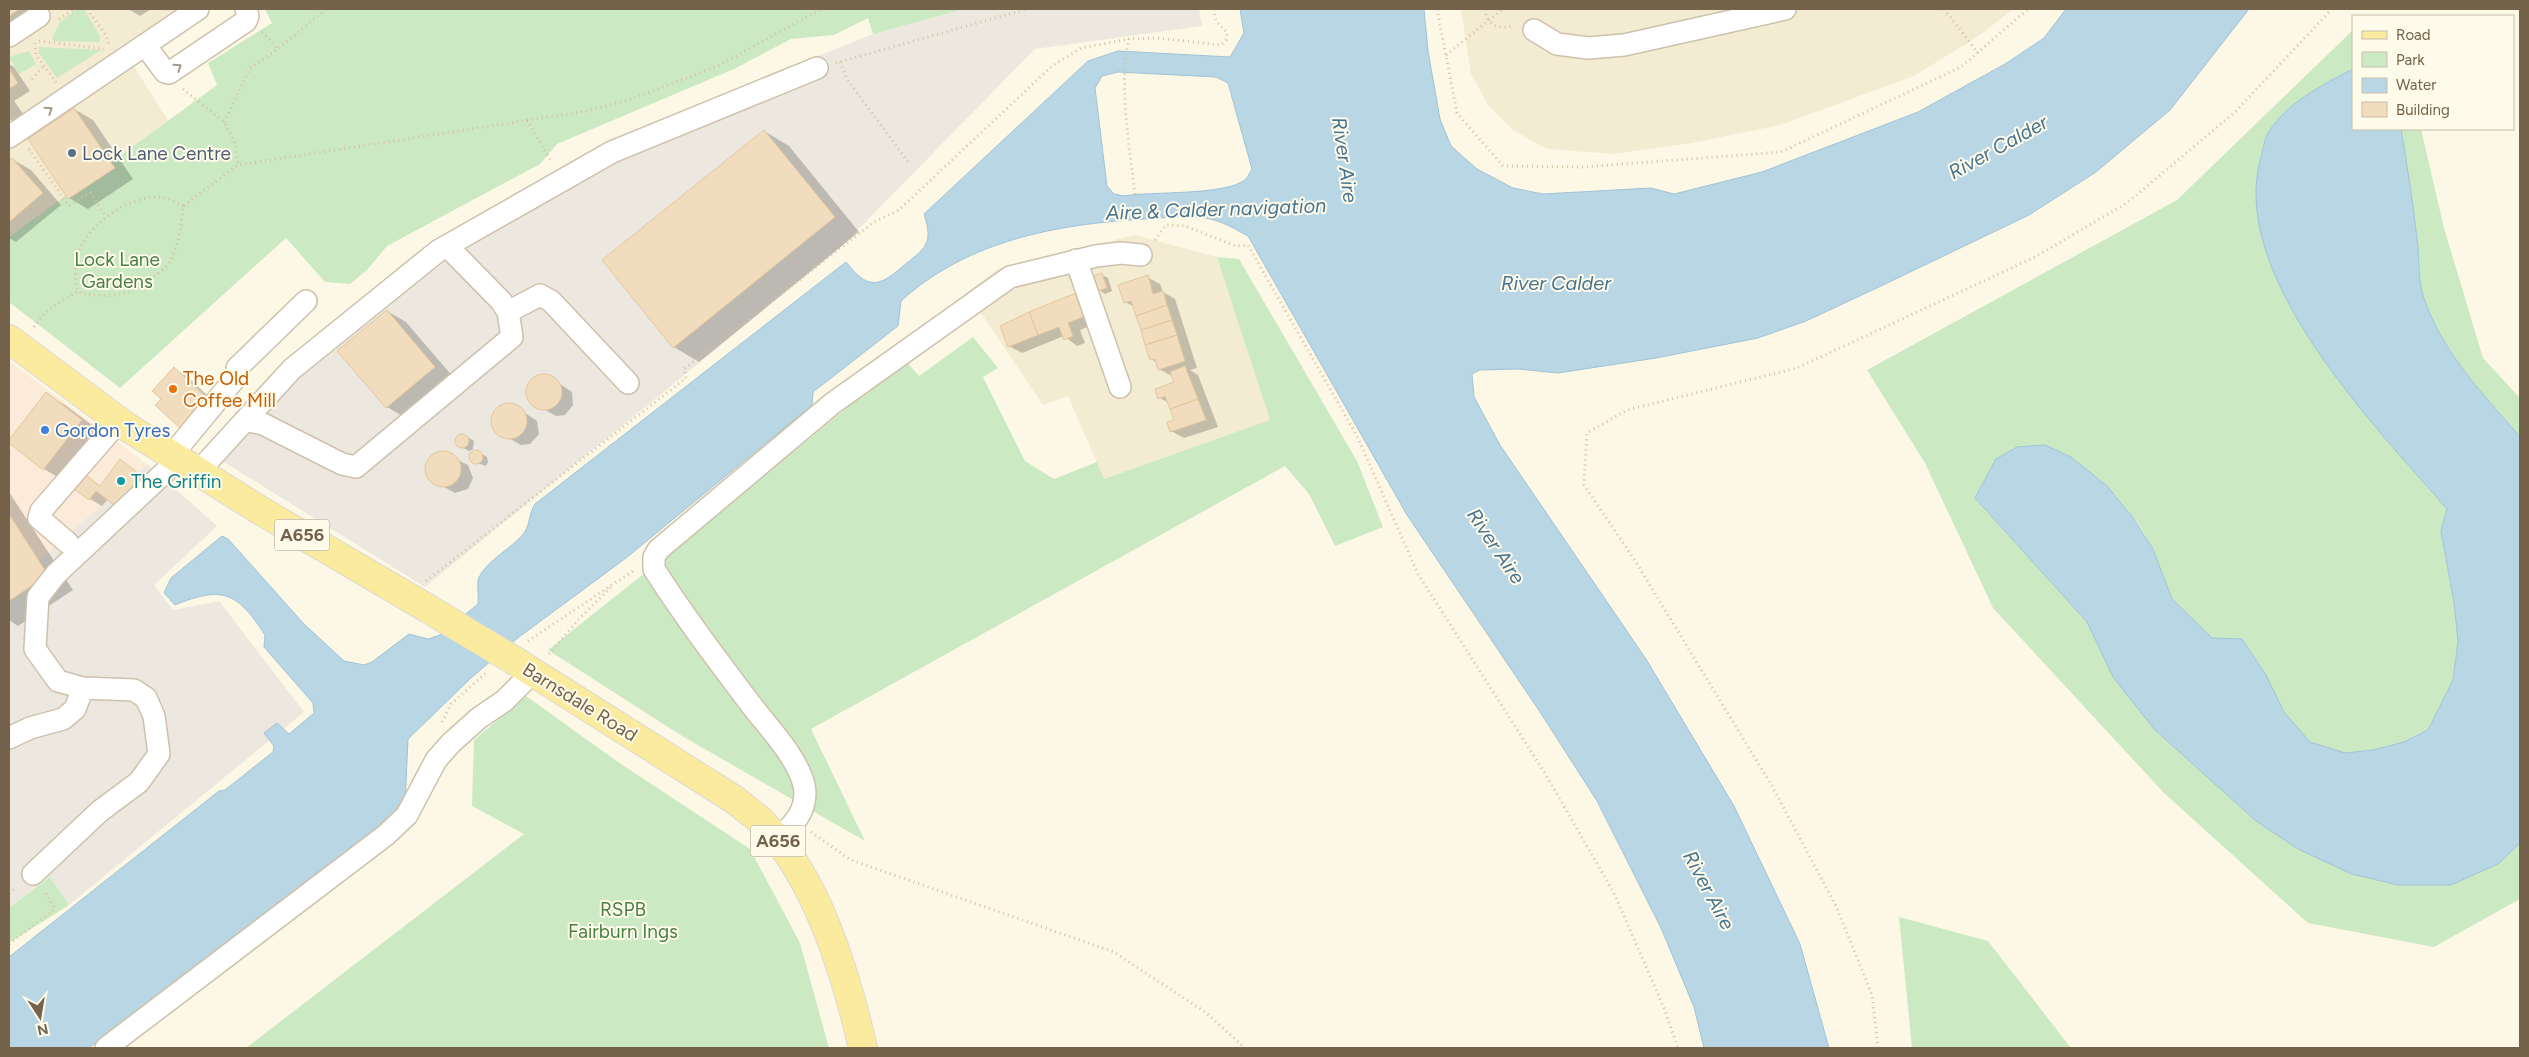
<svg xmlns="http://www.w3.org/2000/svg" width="2529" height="1057" font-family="Figtree,sans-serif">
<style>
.residential{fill:#f4ebd3}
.commercial{fill:#fcebd9}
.industrial{fill:#ece8df}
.green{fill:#cbeac3}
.water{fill:#b9d6e5;stroke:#a0c3d7;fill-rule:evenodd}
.shadow{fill:#0003}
.building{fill:#f1dcbd;stroke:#e4c79d}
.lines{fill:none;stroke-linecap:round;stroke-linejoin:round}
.minor-casing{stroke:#cec1ab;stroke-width:24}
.major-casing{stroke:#ded9d4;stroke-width:30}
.path{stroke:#d6c0a0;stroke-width:3;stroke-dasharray:1 4;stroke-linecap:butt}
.minor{stroke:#fff;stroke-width:21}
.major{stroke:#faeb9e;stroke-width:28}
.major-bridge-casing{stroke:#ded9d4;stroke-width:30;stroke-linecap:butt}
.major-bridge{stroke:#faeb9e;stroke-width:28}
.oneway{stroke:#a59989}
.service-dot{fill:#5c6f8a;stroke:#fffbeb;stroke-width:2}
.food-dot{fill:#e8710a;stroke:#fffbeb;stroke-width:2}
.shop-dot{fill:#3f7fe0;stroke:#fffbeb;stroke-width:2}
.culture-dot{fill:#0f9aa8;stroke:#fffbeb;stroke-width:2}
.labels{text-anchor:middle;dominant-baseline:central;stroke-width:4;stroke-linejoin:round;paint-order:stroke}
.shield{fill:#fffbeb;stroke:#9e907a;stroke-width:1}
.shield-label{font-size:18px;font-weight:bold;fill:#75624a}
.service-label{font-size:19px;fill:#4e5e75;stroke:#fffbeb;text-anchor:start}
.park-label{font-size:19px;fill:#4a8045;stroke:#fffbeb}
.food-label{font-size:19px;fill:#c56008;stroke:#fffbeb;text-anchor:start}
.shop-label{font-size:19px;fill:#366cbe;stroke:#fffbeb;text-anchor:start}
.culture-label{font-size:19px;fill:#0d838f;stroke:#fffbeb;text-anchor:start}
.street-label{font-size:19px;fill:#75624a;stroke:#fffbeb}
.water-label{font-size:20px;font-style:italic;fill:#47748f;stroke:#fffbeb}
</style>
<rect width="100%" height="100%" fill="#fcf8e5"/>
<path class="residential" d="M 9,9 L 197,9 L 128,57 L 169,122 L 9,237 Z
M 1461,9 L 2013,9 L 1980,35 L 1914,76 L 1780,125 L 1692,143 L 1613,154 L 1547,149 L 1513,130 L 1488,105 L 1471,74 Z
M 1135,235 L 1217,257 L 1271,420 L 1104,479 L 1068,396 L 1043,405 L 967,292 L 1000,268 Z"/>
<path class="commercial" d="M 9,361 L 147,464 L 9,588 Z"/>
<path class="industrial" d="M 964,9 L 1199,9 L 1202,26 L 1035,49 L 841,247 L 425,587 L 203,449 L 275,370 L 421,249 L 608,140 L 873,34 Z
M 147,464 L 217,526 L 154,585 L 173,610 L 219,601 L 304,712 L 69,905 L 50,877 L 9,908 L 9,588 Z"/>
<path class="green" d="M 77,9 L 84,9 L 100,36 L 99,42 L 54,41 L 52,38 L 61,21 Z
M 265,9 L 964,9 L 873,34 L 868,18 L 834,35 L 791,39 L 734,69 L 557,144 L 540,164 L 387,246 L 367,270 L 350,284 L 325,282 L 286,238 L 120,388 L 9,302 L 9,237 L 217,85 L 208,63 L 272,23 Z
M 2353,30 L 2353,69 L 2325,84 L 2325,362 L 2390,444 L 2447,509 L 2441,531 L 2454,602 L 2458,641 L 2453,680 L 2428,730 L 2404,742 L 2373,750 L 2344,753 L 2309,742 L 2284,712 L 2266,675 L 2242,639 L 2212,638 C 2199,626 2183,614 2173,600 C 2163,587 2160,565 2153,550 C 2132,504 2090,466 2045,445 L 1984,481 L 1975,498 L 2087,622 L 2113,677 L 2209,776 L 2256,821 L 2498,864 L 2520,843 L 2520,899 L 2434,947 L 2308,923 L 2164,793 L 1993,608 L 1925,463 L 1867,370 L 2177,200 Z
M 39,47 L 101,50 L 57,78 L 39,53 Z
M 29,51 L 36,64 L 19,74 L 9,57 Z
M 2401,129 L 2421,129 L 2444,228 L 2483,358 L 2520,398 L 2520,437 C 2484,395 2440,350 2423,295 C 2417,275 2420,258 2417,239 C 2413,202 2407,165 2401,129 Z
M 1217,257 L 1239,259 L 1357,461 L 1383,527 L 1335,546 L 1309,494 L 1285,466 L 811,729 L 865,841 L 682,736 L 548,650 L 691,536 L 905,360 L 919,376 L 973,337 L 998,368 L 983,377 L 1025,461 L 1054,479 L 1097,462 L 1104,479 L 1270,420 Z
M 526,696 L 618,762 L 750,849 L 800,943 L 829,1048 L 246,1048 L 524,834 L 472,806 L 474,740 Z
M 50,877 L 69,905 L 9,943 L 9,908 Z
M 1899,917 L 1988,941 L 2071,1048 L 1912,1048 Z"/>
<path class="water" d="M 1240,9 L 1424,9 L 1428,51 L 1440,119 L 1451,146 L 1477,169 L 1513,188 L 1543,194 L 1651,188 L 1674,194 L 1762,172 L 1918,112 L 2005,64 L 2044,38 L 2066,9 L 2249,9 L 2170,110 L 2096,172 L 2029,215 L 1881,286 L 1806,321 L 1758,338 L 1656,358 L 1558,373 L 1518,369 L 1480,370 L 1472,374 L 1474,397 L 1500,445 L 1646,659 L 1734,806 L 1800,944 L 1829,1048 L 1704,1048 L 1694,1007 L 1661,928 L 1597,801 L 1540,712 L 1407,515 L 1248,236 C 1235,229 1224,222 1210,219 C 1190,214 1166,218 1145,219 C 1058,224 968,240 901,301 L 898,326 L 813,392 L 812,405 L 626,558 L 519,637 L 471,678 L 408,739 L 405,806 L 89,1048 L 9,1048 L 9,957 L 219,791 L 225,790 L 273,752 L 274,746 L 264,733 L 277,723 L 289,734 L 314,713 L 313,703 L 264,647 L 265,635 C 238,593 223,585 175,605 L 164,593 L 171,578 L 222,536 L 228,539 L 304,624 L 344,661 L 364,665 L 372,662 L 409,634 L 428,639 L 440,635 L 478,604 C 479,597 477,588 478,581 C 482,563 513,548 524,533 C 530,525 529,513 535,504 L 846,262 C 867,289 878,288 902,267 C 925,248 934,245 924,214 L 1088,61 L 1118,51 L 1230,57 L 1244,33 ZM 1118,72 L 1216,77 L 1228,83 L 1252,169 C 1250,172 1248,177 1246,179 C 1227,196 1151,191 1124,196 L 1114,194 L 1107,186 L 1095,88 L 1102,76 Z
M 2353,69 L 2353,129 L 2401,129 C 2407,165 2413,202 2417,239 C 2420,258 2417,275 2423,295 C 2440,350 2484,395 2520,437 L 2520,843 L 2498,864 L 2451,885 L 2398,885 L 2352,874 L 2298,849 L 2256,821 L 2154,729 L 2113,677 L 2087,622 L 1975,498 L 1996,459 L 2017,447 L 2045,445 L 2071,457 L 2107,486 L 2132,516 L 2153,549 L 2172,599 L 2212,638 L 2242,639 L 2266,675 L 2284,712 L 2310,742 L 2345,753 L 2373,750 L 2404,742 L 2428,730 L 2453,680 L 2458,641 L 2454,602 L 2441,531 L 2447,509 C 2375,426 2227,275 2261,157 C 2263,150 2264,141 2267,135 C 2284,104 2322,85 2353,69 Z"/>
<path class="shadow" d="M 9,9 L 42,9 L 9,32 Z
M 128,9 L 151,9 L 140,16 Z
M 9,64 L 14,67 L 30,91 L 14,101 L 26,118 L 17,124 L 9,119 Z
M 74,109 L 93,120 L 133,179 L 88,209 L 69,198 L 30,140 Z
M 764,131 L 789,146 L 859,232 L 699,362 L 674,347 Z
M 12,159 L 31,170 L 61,205 L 16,242 L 9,238 L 9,162 Z
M 1102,275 L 1108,278 L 1112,291 L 1105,294 L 1099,290 Z
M 1147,277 L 1160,284 L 1163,292 L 1175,299 L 1197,368 L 1190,370 L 1198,375 L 1218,427 L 1184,438 L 1171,431 L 1175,421 L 1169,403 L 1160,398 L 1175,383 L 1172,376 L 1159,369 L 1157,363 L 1151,359 L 1135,307 L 1125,302 Z
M 1076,295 L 1089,302 L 1097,323 L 1080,330 L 1085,343 L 1077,346 L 1064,336 L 1022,353 L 1009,346 Z
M 387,311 L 406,322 L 454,378 L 406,418 L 387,407 Z
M 174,369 L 187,376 L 221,408 L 163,399 Z
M 548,376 L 572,392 L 573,405 L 565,415 L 556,416 L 531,402 L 528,389 L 535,378 Z
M 46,394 L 65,405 L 100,431 L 63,480 L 44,469 L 9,442 Z
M 513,405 L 537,421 L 539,434 L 530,444 L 521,445 L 496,431 L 493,418 L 500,407 Z
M 463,434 L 474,441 L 473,449 L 469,451 L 458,445 L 456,440 L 458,436 Z
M 477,451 L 487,457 L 488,462 L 486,466 L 471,461 L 470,456 L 472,452 Z
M 443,453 L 468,465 L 473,478 L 468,489 L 455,493 L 430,479 L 427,466 L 431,458 Z
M 120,461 L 154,485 L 108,499 L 102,506 L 90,499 L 86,476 L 101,486 Z
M 9,492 L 73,590 L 18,626 L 9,620 Z"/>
<path class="building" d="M 9,9 L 20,9 L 9,16 Z
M 9,69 L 18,83 L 9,89 Z
M 74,108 L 115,168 L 68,199 L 28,139 Z
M 764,130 L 835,217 L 673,348 L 602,260 Z
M 12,158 L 43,193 L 9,222 L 9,160 Z
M 1102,273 L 1107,288 L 1098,291 L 1093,276 Z
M 1148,275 L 1153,294 L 1163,291 L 1167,305 L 1136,316 L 1131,301 L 1124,303 L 1118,285 Z
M 1076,293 L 1085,316 L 1068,323 L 1073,336 L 1064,340 L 1059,327 L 1038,335 L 1029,312 Z
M 1167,305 L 1172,320 L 1141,330 L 1136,316 Z
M 387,310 L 435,367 L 386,408 L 337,351 Z
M 1029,312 L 1038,335 L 1008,347 L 1000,326 Z
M 1172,320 L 1177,335 L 1145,345 L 1141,330 Z
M 1177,335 L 1185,361 L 1158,370 L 1155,359 L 1150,360 L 1145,345 Z
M 1185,366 L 1198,399 L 1170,409 L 1165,396 L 1158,399 L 1155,389 L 1174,382 L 1170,372 Z
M 174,367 L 209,400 L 181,429 L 155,405 L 161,399 L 152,391 Z
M526 392a18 18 0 1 1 36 0a18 18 0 1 1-36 0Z
M 46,392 L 82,420 L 43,470 L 9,443 L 9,440 Z
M 1198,399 L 1206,420 L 1170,432 L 1167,422 L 1174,420 L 1170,409 Z
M491 421a18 18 0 1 1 36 0a18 18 0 1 1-36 0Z
M455 441a7 7 0 1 1 14 0a7 7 0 1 1-14 0Z
M469 457a7 7 0 1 1 14 0a7 7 0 1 1-14 0Z
M425 469a18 18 0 1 1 36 0a18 18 0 1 1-36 0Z
M 120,459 L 143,477 L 118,508 L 96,491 L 89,500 L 74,489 L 86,475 L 100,486 Z
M 9,514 L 48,575 L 9,601 Z"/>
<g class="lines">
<defs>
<path id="minor" d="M 1534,30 L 1557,44 L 1588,48 L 1624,45 L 1785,9
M 9,36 L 39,16
M 145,45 L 165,72 L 169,73 L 246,21 L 248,16 L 246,9
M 9,137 L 198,9
M 1076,260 L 1120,387
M 508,312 L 540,295 L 551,301 L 628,383
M 245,420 L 263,424 L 342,464 L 356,467 L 512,337 L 508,312 L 501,301 L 447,246
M 172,455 L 237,376 L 237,368 L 306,301
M 198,472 L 292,369 L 438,251 L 612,152 L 817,68
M 68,543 L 39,518 L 41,511 L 119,421
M 9,738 L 30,728 L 63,719 L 75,709 L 83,688
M 777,840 C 793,825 809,810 804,785 C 797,757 769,728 752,706 C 718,661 684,616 654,569 L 654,557 L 658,550 L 833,403 L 1010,277 L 1096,256 L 1121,253 L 1141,255
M 33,874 L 100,811 L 139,782 L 159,754 L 154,716 L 146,698 L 134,690 L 83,688 L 58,681 L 35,649 L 38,597 L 56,574 L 179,459
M 106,1048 L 386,835 L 407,815 L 436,760 L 451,743 L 479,718 L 504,701 L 533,672"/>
<path id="major" d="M 9,339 L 127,427 L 258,509 L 427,608
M 515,661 L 735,800 C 743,807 753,814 761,821 C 817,876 846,974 863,1048"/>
</defs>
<use href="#minor" class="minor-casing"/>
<use href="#major" class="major-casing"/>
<path class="path" d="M 87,9 L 106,35 L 109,44
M 1437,9 L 1457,113 L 1503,166 L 1583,167 L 1781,152 L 1961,67 L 2028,9
M 1485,9 C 1486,25 1500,31 1514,25
M 1944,9 L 1978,53
M 59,19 L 75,9
M 262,32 L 278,49
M 39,41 L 104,49
M 35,43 L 36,55 L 56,82
M 1446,55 L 1503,9
M 840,62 L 847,79 L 908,162
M 836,63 L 1027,9
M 32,79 L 44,66
M 183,89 L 224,122 L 235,143 L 238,165
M 527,120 L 552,163
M 224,122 L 250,68 L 278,49 L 326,9
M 29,149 L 69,206 L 90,192 L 106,217
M 1135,194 C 1130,151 1118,79 1129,39 L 1157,38 L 1221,45 L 1226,40 L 1227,32 C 1218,24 1214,20 1214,9
M 183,206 C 178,204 171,199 166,198 C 132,192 87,224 77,256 C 74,265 76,277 76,287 L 82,294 C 114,297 129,297 155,276 C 159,272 166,268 169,263 C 179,247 181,225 183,206 L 238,165 L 587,111 L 629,100 L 718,66 L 821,9
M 1155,240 L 1166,225 L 1185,226 L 1236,246 L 1248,245 L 1357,436 L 1418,574 L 1546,775 L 1614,893 L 1664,1008 L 1678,1048
M 34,327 C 45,309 61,301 79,291
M 426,581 L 686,378 L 684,369 L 874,222 L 899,210 L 1052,66 L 1081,48 L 1129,39
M 528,641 L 633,571
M 549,654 L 578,620 L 611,587
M 442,722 L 451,704 L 487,672
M 811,832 L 851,860 L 1114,952 L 1205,1012 L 1245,1048
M 9,893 L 17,887
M 9,944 L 55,909 L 44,891
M 1878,1048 L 1872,995 L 1836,906 L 1772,786 L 1634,559 L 1584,485 L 1587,433 L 1627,410 L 1797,368 L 2035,257 L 2127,203 L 2235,112 L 2332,9"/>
<use href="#minor" class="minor"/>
<use href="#major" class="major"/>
<defs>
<path id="major-bridge" d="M 427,608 L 515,661"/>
</defs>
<use href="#major-bridge" class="major-bridge-casing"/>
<use href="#major-bridge" class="major-bridge"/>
</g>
<defs><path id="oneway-chevron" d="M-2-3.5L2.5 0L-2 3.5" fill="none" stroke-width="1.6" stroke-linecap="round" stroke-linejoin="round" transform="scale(1.25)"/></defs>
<g class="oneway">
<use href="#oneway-chevron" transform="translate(178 67) rotate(-34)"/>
<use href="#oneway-chevron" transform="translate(49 110) rotate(-34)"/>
</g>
<circle class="service-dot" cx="72" cy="153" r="5"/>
<circle class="food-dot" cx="173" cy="389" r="5"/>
<circle class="shop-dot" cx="45" cy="430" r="5"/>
<circle class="culture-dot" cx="121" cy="481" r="5"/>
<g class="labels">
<g class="shield">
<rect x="274.5" y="519.5" width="55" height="31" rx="4"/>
<rect x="750.5" y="825.5" width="55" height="31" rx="4"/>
</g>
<g class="shield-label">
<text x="302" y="535">A656</text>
<text x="778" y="841">A656</text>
</g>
<g class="service-label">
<text x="82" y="153">Lock Lane Centre</text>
</g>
<g class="park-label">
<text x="117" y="259">Lock Lane<tspan x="117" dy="22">Gardens</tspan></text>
<text x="623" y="909">RSPB<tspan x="623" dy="22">Fairburn Ings</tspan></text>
</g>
<g class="food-label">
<text x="183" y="378">The Old<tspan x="183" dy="22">Coffee Mill</tspan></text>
</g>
<g class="shop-label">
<text x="55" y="430">Gordon Tyres</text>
</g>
<g class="culture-label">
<text x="131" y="481">The Griffin</text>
</g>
<g class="street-label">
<text transform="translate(580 702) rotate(32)">Barnsdale Road</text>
</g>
<g class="water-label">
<text transform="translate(1998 147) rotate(-29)">River Calder</text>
<text transform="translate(1345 160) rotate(82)">River Aire</text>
<text transform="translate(1216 209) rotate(-2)">Aire &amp; Calder navigation</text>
<text x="1556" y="283">River Calder</text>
<text transform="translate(1496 546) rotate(56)">River Aire</text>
<text transform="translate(1709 890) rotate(62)">River Aire</text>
</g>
</g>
<rect width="2529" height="1057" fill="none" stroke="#75624a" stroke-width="20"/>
<rect x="2352" y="15" width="162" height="115" fill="#fffbeb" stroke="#c8beab"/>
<rect x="2362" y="31" width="25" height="8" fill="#faeb9e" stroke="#c8beab"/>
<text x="2396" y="40" font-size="15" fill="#75624a">Road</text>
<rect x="2362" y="52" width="25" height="15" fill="#cbeac3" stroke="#c8beab"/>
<text x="2396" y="65" font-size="15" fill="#75624a">Park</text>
<rect x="2362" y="78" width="25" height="15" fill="#b9d6e5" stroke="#c8beab"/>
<text x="2396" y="90" font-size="15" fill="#75624a">Water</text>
<rect x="2362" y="102" width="25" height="15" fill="#f1dcbd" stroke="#c8beab"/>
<text x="2396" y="115" font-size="15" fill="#75624a">Building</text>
<g transform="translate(40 1017) rotate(168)" stroke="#fffbeb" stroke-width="4" paint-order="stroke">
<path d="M0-4L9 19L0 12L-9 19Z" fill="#75624a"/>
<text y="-8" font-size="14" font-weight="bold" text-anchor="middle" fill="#75624a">N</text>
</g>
</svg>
